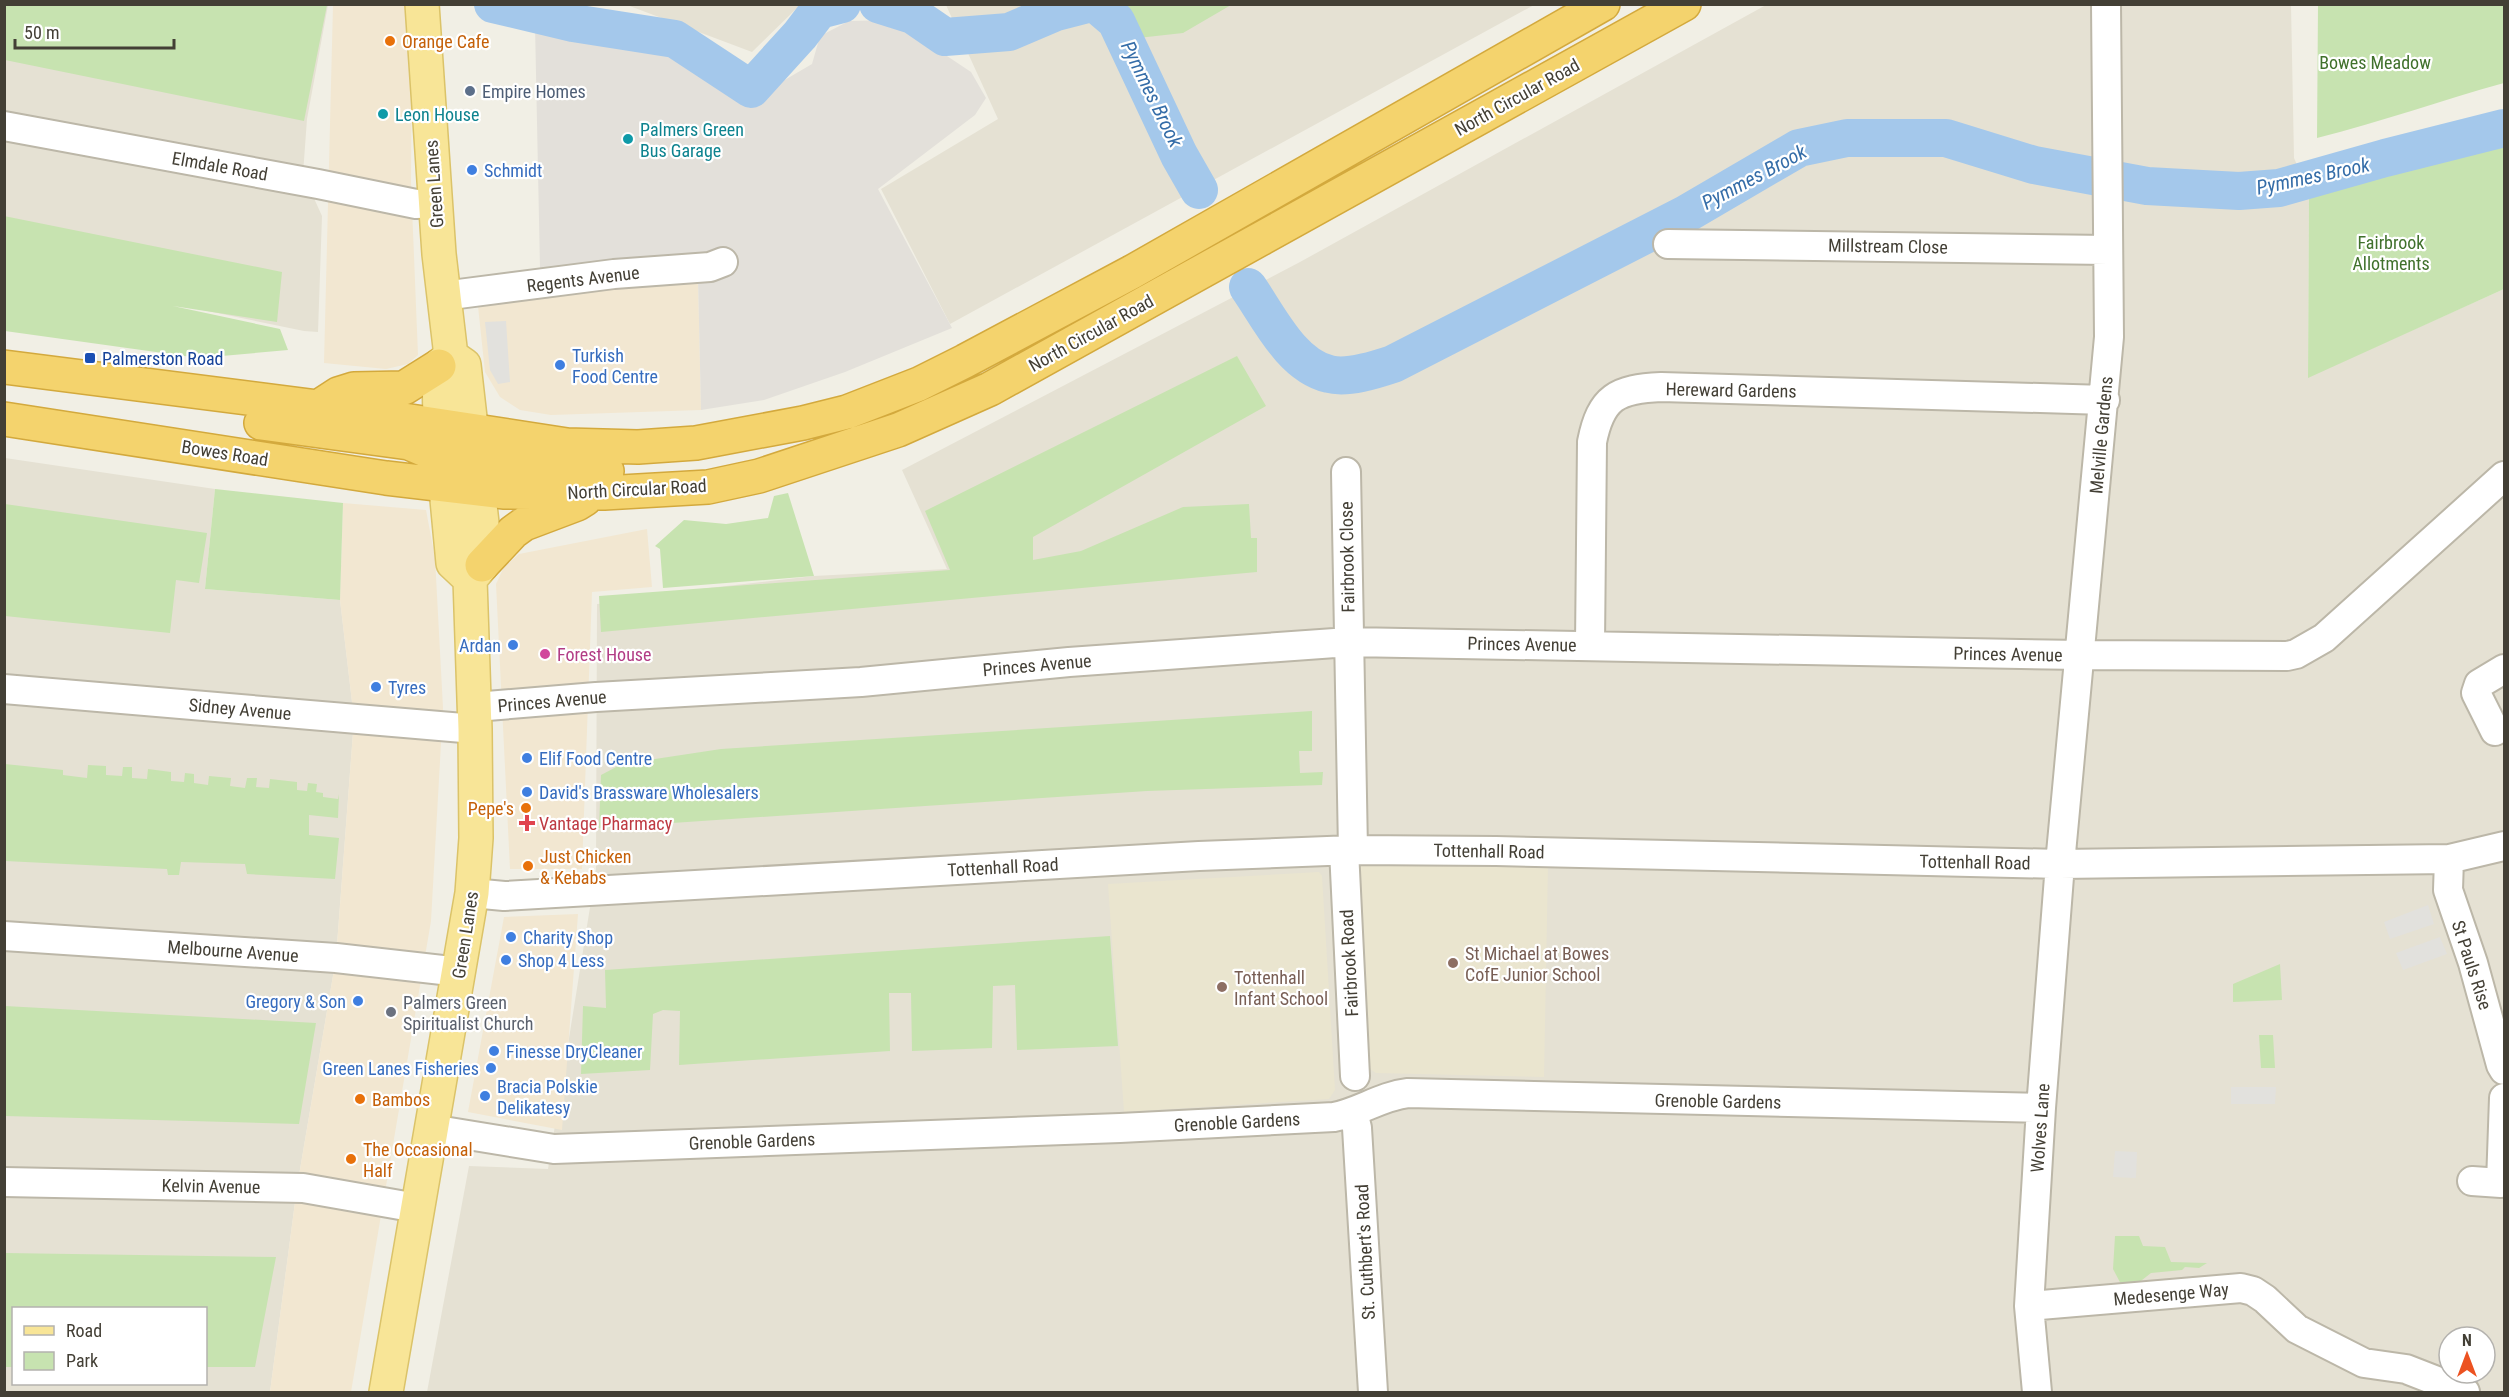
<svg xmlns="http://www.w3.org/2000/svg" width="2509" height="1397" font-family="'Roboto Condensed',sans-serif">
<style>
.residential{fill:#e5e1d3;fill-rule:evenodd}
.commercial{fill:#f2e7d1}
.industrial{fill:#e3e0da}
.education{fill:#eae5cf}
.green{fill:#c7e3b0}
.parking{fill:#e2e1dd}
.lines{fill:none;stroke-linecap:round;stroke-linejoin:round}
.river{stroke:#a4c8eb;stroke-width:38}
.minor-casing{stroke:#bcb7a8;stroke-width:32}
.major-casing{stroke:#dbc369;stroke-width:36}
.highway-casing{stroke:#d3a93d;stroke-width:36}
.minor{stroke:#fff;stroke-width:28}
.major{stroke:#f8e597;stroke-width:33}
.highway{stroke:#f4d36d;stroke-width:33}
.food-dot{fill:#e8710a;stroke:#fff;stroke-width:2}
.service-dot{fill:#5c6f8a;stroke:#fff;stroke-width:2}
.culture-dot{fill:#0f9aa8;stroke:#fff;stroke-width:2}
.shop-dot{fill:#3f7fe0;stroke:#fff;stroke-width:2}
.transit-dot{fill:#1a4fb4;stroke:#fff;stroke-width:2}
.hotel-dot{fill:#d1479c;stroke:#fff;stroke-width:2}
.health-dot{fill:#e0444e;stroke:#fff;stroke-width:2}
.education-dot{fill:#8d6e63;stroke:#fff;stroke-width:2}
.worship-dot{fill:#6b7280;stroke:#fff;stroke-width:2}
.labels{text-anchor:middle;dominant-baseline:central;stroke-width:4.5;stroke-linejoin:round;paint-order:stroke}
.food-label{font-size:18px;fill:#c56008;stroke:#fff;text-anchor:start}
.park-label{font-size:18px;fill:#40712c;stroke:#fff}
.service-label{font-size:18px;fill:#4e5e75;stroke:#fff;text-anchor:start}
.street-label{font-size:18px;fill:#433f35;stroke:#fff}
.culture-label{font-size:18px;fill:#0d838f;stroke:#fff;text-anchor:start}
.shop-label{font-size:18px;fill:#366cbe;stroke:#fff;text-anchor:start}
.transit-label{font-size:18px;fill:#164399;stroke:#fff;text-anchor:start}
.hotel-label{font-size:18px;fill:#b23c85;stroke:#fff;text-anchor:start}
.health-label{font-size:18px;fill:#be3a42;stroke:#fff;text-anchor:start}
.education-label{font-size:18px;fill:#785e54;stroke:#fff;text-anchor:start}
.worship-label{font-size:18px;fill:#5b616d;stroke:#fff;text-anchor:start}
.water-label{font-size:20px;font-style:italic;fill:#356da8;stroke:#fff}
</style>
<rect width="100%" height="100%" fill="#f1efe5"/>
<path class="residential" d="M 4,5 L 328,5 L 307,119 L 303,174 L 322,216 L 318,332 L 304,331 L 135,296 L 5,276 Z
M 627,5 L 800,4 L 800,5 L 752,52 Z
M 946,5 L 1534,5 L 950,324 L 881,189 L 998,119 Z
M 1766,5 L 2291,5 L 2294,158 L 2309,192 L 2308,377 L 2504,289 L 2504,1392 L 427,1392 L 469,1166 L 548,1169 L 596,870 L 597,604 L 655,600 L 656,594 L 814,576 L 947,569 L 902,470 L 1300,262 ZM 2449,1337 L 2485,1337 L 2485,1373 L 2449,1373 Z
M 5,458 L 215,489 L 205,589 L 340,600 L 354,719 L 336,958 L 297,1187 L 270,1392 L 5,1392 ZM 14,1308 L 206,1308 L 206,1384 L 14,1384 Z"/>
<path class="commercial" d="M 333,5 L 412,5 L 411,182 L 418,355 L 408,364 L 386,369 L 324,363 Z
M 475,278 L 698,278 L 701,410 L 551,415 L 520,410 L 500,397 L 485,372 Z
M 343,503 L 426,510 L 435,558 L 443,708 L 431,921 L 351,1392 L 270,1392 L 297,1187 L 336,958 L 354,719 L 340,600 Z
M 647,529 L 652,587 L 592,592 L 582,869 L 510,869 L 496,584 L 504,567 L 519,554 Z
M 578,914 L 562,1130 L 468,1112 L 504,917 Z"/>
<path class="industrial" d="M 893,20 L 971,72 L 986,98 L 975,115 L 878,189 L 952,328 L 845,372 L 764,400 L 701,410 L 698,278 L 585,268 L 540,268 L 535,25 L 686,53 L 747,102 L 812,64 L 820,36 L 849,21 Z"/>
<path class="education" d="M 1357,861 L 1548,865 L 1544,1077 L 1376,1073 L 1370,1069 L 1365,1061 Z
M 1319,872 L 1322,876 L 1335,1090 L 1329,1099 L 1124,1112 L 1108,884 Z"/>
<path class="green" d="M 4,5 L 5,4 L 327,5 L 304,121 L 5,60 Z
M 1118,5 L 1231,5 L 1183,33 L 1138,38 Z
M 2318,5 L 2504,5 L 2504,83 C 2442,100 2381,122 2317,138 Z
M 2504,140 L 2504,289 L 2308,378 L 2309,192 Z
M 4,216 L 282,272 L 277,322 L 173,306 L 280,329 L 288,350 L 199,358 L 5,331 Z
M 1237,356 L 1266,406 L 1033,537 L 1033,560 L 1081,551 L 1183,507 L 1249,504 L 1251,538 L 1257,538 L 1257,572 L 601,632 L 599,596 L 950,570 L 925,511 Z
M 215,489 L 343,503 L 340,600 L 205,589 Z
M 788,493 L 814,576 L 663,588 L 660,549 L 655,546 L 684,520 L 726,524 L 768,518 L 774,496 Z
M 5,504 L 207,533 L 199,583 L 176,580 L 170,633 L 5,616 Z
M 1312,711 L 1312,751 L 1299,751 L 1300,773 L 1323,772 L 1322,785 L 1147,791 L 599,828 L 601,775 L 622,764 L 721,749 Z
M 5,764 L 63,770 L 63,775 L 87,778 L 88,765 L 106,766 L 106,775 L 122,776 L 123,767 L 132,767 L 132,778 L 147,779 L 148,769 L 171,772 L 171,781 L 184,782 L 185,773 L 194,774 L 194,783 L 208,785 L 209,776 L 231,778 L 230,786 L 245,788 L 247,778 L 257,778 L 256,787 L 269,788 L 270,779 L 297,782 L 297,790 L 307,791 L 308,783 L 317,784 L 316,792 L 323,793 L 323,797 L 338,799 L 339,794 L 338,818 L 309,815 L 309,835 L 339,838 L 335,879 L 247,874 L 245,864 L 181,862 L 179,875 L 168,875 L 167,869 L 5,861 Z
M 1110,936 L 1118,1046 L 1017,1050 L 1015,985 L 993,986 L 992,1048 L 912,1051 L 911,993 L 889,993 L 890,1051 L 679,1065 L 680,1011 L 663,1010 L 653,1014 L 650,1070 L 581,1074 L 583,1006 L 606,1008 L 605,970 Z
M 2280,964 L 2282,1000 L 2233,1002 L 2233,984 Z
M 5,1006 L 316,1023 L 299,1124 L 5,1116 Z
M 2259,1035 L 2273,1035 L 2275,1068 L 2261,1068 Z
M 2115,1236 L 2139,1236 L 2143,1246 L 2165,1247 L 2171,1262 L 2207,1263 L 2199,1268 L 2185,1267 L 2182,1270 L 2151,1273 L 2137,1284 L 2122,1286 L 2113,1269 Z
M 5,1253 L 276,1257 L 255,1367 L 206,1367 L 206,1308 L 14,1308 L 13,1367 L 5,1367 Z"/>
<path class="parking" d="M 506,321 L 510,382 L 498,384 L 490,370 L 485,322 Z
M 2428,905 L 2434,924 L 2390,939 L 2384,922 Z
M 2440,937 L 2447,954 L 2403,970 L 2396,953 Z
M 2231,1087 L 2276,1087 L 2275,1104 L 2231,1104 Z
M 2115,1151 L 2137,1152 L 2136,1178 L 2113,1177 Z"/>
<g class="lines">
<path class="river" d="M 493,4 L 573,23 L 675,39 L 751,89 L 800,35 L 819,10 L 842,4
M 878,4 L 913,15 L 945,37 L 1009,32 L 1056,12 L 1087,4
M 1096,4 L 1116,21 L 1179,155 L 1199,190
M 1248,287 C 1269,317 1291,365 1329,374 C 1347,379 1375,370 1393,364 L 1686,214 L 1799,148 L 1847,138 L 1946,138 L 2034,165 L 2147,186 L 2239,191 L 2279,188 L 2385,158 L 2504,128"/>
<defs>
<path id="minor" d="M 4,126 L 318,184 L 416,204 L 436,203
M 1668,244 L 2108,250
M 443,296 L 614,274 L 710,267 L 723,262
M 1346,472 L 1353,850
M 1590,645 L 1592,442 C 1601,397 1617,389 1661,387 L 2105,400
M 4,689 L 475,729
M 475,707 L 596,697 L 861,682 L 1069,662 L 1349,642 L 2081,655 L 2287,656 L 2296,654 L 2324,638 L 2504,476
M 2495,731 L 2476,693 L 2479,684 L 2504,669
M 1344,850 L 1355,1076
M 2449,859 L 2448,890 L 2473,963 L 2501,1065 L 2504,1070
M 472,893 L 504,896 L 1199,856 L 1353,850 L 1496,851 L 2060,864 L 2449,859 L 2504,846
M 4,936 L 336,958 L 460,972
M 1353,1112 L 1357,1128 L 1373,1392
M 431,1129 L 554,1149 L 1120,1128 L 1334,1117 C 1360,1112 1381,1096 1408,1093 L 2041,1108
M 2472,1181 L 2501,1183 L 2504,1098
M 4,1182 L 303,1188 L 417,1208
M 2029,1306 L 2241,1288 L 2253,1291 L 2265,1299 L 2297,1329 L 2364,1363 L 2406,1369 L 2465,1392
M 2037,1392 L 2029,1306 L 2041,1108 L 2060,864 L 2109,337 L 2106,4"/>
<path id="major" d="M 451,356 L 439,366 L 440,425 L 453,563 L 470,579
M 386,1392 L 472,893 L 476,838 L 475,729 L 470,579 L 482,565 L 482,523 L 464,365 L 451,356 L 439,254 L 422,4"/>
<path id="highway" d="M 4,367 L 318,407 L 567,445 L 638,447 L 696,443 L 803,423 L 847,412 L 919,384 L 965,361 L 1132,272 L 1603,4
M 318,407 L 338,394 L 354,389 L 404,388 L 439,366
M 4,419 L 386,478 L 505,492 L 604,493 L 708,487 L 759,476 L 898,430 L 990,389 L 1684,4
M 261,423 L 409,443 L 444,458 L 478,487
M 441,426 L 489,463 L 524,468 L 607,471
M 482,565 L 513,532 L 524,524 L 577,504 L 585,499"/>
</defs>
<use href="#minor" class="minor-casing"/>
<use href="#major" class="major-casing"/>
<use href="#highway" class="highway-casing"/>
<use href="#minor" class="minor"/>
<use href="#major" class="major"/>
<use href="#highway" class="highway"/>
</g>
<g class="food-dot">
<circle cx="390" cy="41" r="6"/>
<circle cx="526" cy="808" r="6"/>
<circle cx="528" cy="866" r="6"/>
<circle cx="360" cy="1099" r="6"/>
<circle cx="351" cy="1159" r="6"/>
</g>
<circle class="service-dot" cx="470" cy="91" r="6"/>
<g class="culture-dot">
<circle cx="383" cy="114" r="6"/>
<circle cx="628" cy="139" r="6"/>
</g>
<g class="shop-dot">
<circle cx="472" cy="170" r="6"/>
<circle cx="560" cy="365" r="6"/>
<circle cx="513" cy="645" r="6"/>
<circle cx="376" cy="687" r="6"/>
<circle cx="527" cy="758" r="6"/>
<circle cx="527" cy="792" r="6"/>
<circle cx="511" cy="937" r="6"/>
<circle cx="506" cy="960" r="6"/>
<circle cx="358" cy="1001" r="6"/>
<circle cx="494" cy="1051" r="6"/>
<circle cx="491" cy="1068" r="6"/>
<circle cx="485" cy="1096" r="6"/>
</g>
<rect class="transit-dot" x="84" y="352" width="12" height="12" rx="3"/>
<circle class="hotel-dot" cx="545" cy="654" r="6"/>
<path class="health-dot" d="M524 814h6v6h6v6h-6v6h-6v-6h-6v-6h6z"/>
<g class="education-dot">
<circle cx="1453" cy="963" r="6"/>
<circle cx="1222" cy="987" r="6"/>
</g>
<circle class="worship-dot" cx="391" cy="1012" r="6"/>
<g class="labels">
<g class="food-label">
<text x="402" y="41">Orange Cafe</text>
<text x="514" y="808" text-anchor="end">Pepe's</text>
<text x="540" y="856">Just Chicken<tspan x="540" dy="21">&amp; Kebabs</tspan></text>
<text x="372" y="1099">Bambos</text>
<text x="363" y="1149">The Occasional<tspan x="363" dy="21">Half</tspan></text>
</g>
<g class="park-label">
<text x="2375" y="62">Bowes Meadow</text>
<text x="2391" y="242">Fairbrook<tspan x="2391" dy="21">Allotments</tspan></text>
</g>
<g class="service-label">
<text x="482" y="91">Empire Homes</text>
</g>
<g class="street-label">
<text transform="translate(1517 97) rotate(-29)">North Circular Road</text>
<text transform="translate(220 166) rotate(10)">Elmdale Road</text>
<text transform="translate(434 184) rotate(-94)">Green Lanes</text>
<text transform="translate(1888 246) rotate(1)">Millstream Close</text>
<text transform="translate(583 279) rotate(-7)">Regents Avenue</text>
<text transform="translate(1091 333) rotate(-29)">North Circular Road</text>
<text transform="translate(1731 390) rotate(1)">Hereward Gardens</text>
<text transform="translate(2101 435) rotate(-85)">Melville Gardens</text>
<text transform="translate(225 453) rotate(9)">Bowes Road</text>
<text transform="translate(637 489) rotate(-3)">North Circular Road</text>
<text transform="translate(1347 557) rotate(-91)">Fairbrook Close</text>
<text transform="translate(1522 644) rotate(1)">Princes Avenue</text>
<text transform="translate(2008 654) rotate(1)">Princes Avenue</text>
<text transform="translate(1037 665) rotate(-5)">Princes Avenue</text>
<text transform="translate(552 701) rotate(-5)">Princes Avenue</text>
<text transform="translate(240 709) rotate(5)">Sidney Avenue</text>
<text transform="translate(1489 851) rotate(1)">Tottenhall Road</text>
<text transform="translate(1975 862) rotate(1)">Tottenhall Road</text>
<text transform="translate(1003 867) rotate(-3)">Tottenhall Road</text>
<text transform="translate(465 935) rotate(-81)">Green Lanes</text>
<text transform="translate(233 951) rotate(4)">Melbourne Avenue</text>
<text transform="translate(1349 963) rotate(-93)">Fairbrook Road</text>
<text transform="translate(2472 965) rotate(72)">St Pauls Rise</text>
<text transform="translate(1718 1101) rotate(1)">Grenoble Gardens</text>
<text transform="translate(1237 1122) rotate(-3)">Grenoble Gardens</text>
<text transform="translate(2040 1128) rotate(-86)">Wolves Lane</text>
<text transform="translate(752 1141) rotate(-2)">Grenoble Gardens</text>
<text transform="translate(211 1186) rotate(1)">Kelvin Avenue</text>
<text transform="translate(1365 1252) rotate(-93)">St. Cuthbert's Road</text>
<text transform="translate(2171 1294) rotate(-5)">Medesenge Way</text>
</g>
<g class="culture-label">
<text x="395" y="114">Leon House</text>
<text x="640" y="129">Palmers Green<tspan x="640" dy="21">Bus Garage</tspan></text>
</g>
<g class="shop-label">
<text x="484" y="170">Schmidt</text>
<text x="572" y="355">Turkish<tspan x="572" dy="21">Food Centre</tspan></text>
<text x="501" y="645" text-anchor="end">Ardan</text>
<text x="388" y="687">Tyres</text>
<text x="539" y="758">Elif Food Centre</text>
<text x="539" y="792">David's Brassware Wholesalers</text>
<text x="523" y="937">Charity Shop</text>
<text x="518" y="960">Shop 4 Less</text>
<text x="346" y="1001" text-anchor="end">Gregory &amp; Son</text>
<text x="506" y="1051">Finesse DryCleaner</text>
<text x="479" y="1068" text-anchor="end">Green Lanes Fisheries</text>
<text x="497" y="1086">Bracia Polskie<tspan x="497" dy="21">Delikatesy</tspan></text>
</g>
<g class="transit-label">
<text x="102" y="358">Palmerston Road</text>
</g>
<g class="hotel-label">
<text x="557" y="654">Forest House</text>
</g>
<g class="health-label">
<text x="539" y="823">Vantage Pharmacy</text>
</g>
<g class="education-label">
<text x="1465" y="953">St Michael at Bowes<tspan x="1465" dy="21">CofE Junior School</tspan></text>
<text x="1234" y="977">Tottenhall<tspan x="1234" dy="21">Infant School</tspan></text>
</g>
<g class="worship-label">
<text x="403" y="1002">Palmers Green<tspan x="403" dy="21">Spiritualist Church</tspan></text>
</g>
<g class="water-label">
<text transform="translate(1152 94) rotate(64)">Pymmes Brook</text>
<text transform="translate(2313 176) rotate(-12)">Pymmes Brook</text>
<text transform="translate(1754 177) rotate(-28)">Pymmes Brook</text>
</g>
</g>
<rect width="2509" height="1397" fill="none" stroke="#433f35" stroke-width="12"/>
<rect x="12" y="1307" width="195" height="78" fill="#ffffff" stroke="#b4b2ae" stroke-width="1.5"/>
<rect x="24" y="1326" width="30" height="9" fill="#f8e597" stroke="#b4b2ae" stroke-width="1.5"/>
<text x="66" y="1337" font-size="18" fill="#433f35">Road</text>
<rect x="24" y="1352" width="30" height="18" fill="#c7e3b0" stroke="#b4b2ae" stroke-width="1.5"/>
<text x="66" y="1367" font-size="18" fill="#433f35">Park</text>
<g transform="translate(2467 1355)"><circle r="28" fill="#ffffff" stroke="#b4b2ae" stroke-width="1.5"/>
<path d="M0-4.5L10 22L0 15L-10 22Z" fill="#ec5221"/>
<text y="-9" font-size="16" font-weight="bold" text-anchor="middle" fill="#433f35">N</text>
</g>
<path d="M15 39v9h159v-9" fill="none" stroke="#433f35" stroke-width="3"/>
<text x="24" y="39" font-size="18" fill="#433f35" stroke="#ffffff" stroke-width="4.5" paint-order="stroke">50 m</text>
</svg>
